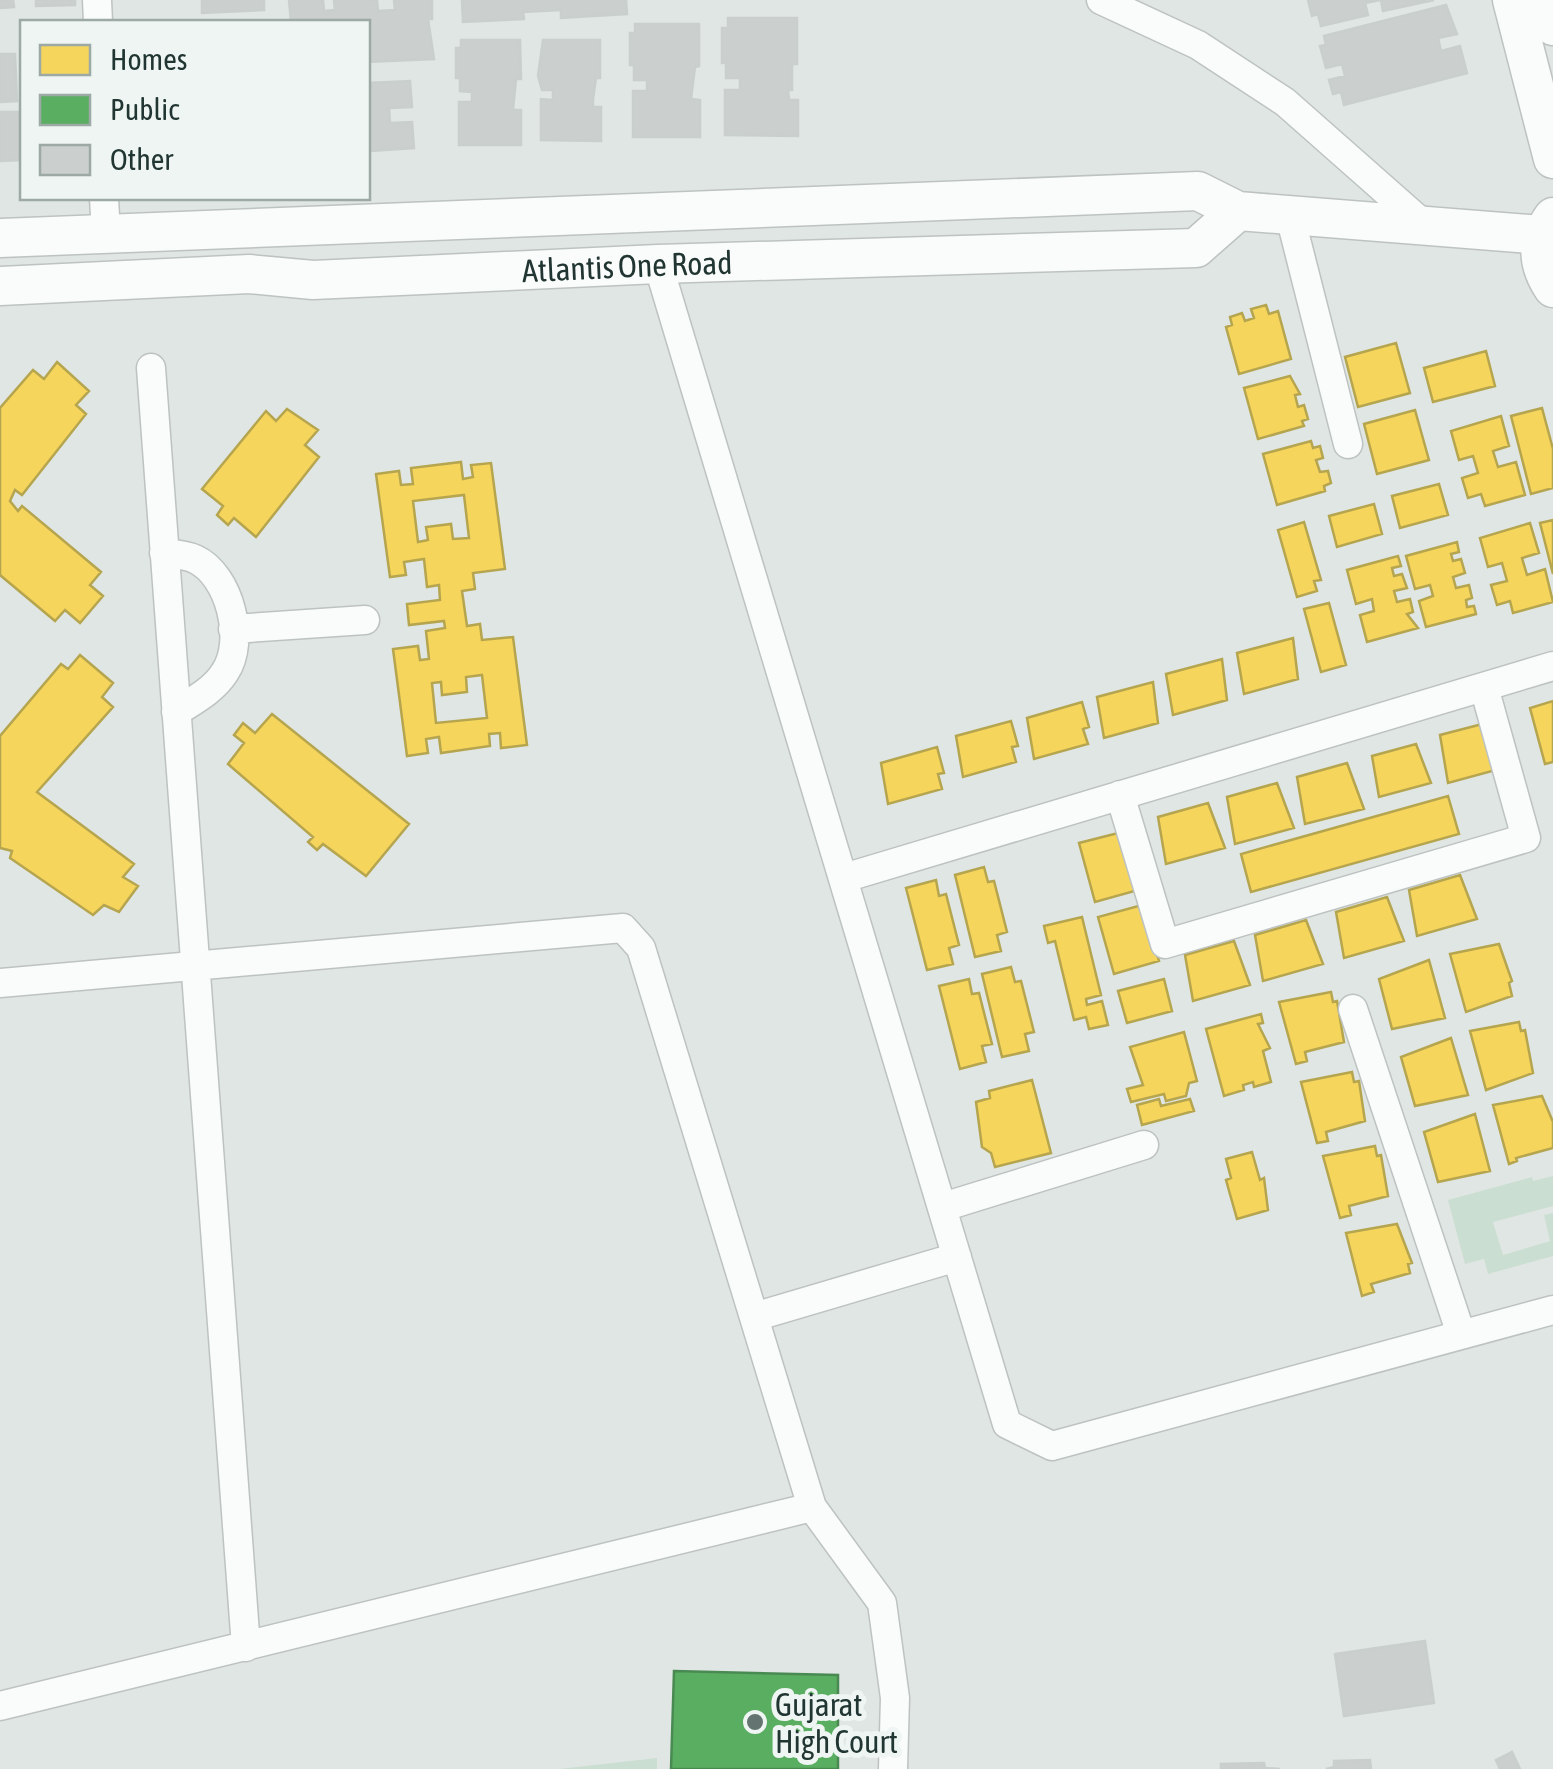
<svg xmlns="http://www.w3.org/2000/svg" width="1553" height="1769" font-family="'Asap Condensed',sans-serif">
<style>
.green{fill:#cbded2}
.homes{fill:#f6d55c;stroke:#b6a54f;stroke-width:2.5;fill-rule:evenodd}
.public{fill:#5aae61;stroke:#498a53;stroke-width:2.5}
.building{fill:#cbcfce;stroke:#c9cfcc;stroke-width:2.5}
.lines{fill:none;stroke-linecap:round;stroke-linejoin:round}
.street-casing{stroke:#bdc3c0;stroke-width:31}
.secondary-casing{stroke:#bdc3c1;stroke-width:41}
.street{stroke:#fafbfb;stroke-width:28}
.secondary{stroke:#fafbfb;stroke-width:38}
.poi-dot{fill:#647470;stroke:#eef5f2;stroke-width:4}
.labels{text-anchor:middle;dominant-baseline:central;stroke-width:10;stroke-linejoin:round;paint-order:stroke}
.street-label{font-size:32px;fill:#213632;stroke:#eef5f2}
.poi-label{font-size:32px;fill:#213632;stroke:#eef5f2;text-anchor:start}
</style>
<rect width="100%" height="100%" fill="#e0e6e3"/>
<path class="green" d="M 1553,1176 L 1553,1206 L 1493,1222 L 1503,1255 L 1550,1241 L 1544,1215 L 1553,1213 L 1553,1256 L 1488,1274 L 1484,1259 L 1465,1264 L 1448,1200 L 1532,1177 L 1533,1181 Z
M 657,1758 L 657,1769 L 559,1769 Z"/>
<path class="homes" d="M 1266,305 L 1269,314 L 1278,311 L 1291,359 L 1239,374 L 1226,327 L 1232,325 L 1230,317 L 1242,313 L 1245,321 L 1254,318 L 1251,309 Z
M 1396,343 L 1410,393 L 1358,407 L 1345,357 Z
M 1486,351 L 1495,386 L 1433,402 L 1424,368 Z
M 57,362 L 89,391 L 76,405 L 86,414 L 22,495 L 15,490 L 10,501 L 18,511 L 22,506 L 101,572 L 90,585 L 103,596 L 80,623 L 65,610 L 55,621 L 0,575 L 0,408 L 33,370 L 44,379 Z
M 1290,376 L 1300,394 L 1295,395 L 1298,407 L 1304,405 L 1308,419 L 1302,421 L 1304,426 L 1258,439 L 1244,388 Z
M 1542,408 L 1553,449 L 1553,488 L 1531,494 L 1511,416 Z
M 287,409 L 318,430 L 305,445 L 319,457 L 256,537 L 234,518 L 228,525 L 217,515 L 223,506 L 202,489 L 266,411 L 276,421 Z
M 1415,410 L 1429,460 L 1377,474 L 1364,424 Z
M 1501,416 L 1509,446 L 1493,451 L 1498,467 L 1516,462 L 1525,495 L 1485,506 L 1481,494 L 1468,498 L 1462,478 L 1478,473 L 1473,456 L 1459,460 L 1451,431 Z
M 1311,441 L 1313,448 L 1320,446 L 1323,458 L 1316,460 L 1320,472 L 1328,471 L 1331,483 L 1324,486 L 1325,491 L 1277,505 L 1263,454 Z
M 461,462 L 463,479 L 473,477 L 471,465 L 491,463 L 505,569 L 473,573 L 475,589 L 462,591 L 467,626 L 480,624 L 482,640 L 513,637 L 527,745 L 501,748 L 500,733 L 489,734 L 490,746 L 441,753 L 439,737 L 426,739 L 428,753 L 407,756 L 393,649 L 418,646 L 420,660 L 429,659 L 426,631 L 445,628 L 444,621 L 409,625 L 407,604 L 440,600 L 439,585 L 427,587 L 424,559 L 404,562 L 406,575 L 390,577 L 376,474 L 399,471 L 401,485 L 413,484 L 411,468 ZM 464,495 L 469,538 L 453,539 L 451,524 L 426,527 L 428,540 L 418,542 L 413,501 ZM 482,675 L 487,718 L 436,723 L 432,683 L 441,682 L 442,695 L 467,692 L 466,677 Z
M 1439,484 L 1448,515 L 1400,528 L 1392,496 Z
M 1374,504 L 1382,534 L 1337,547 L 1329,516 Z
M 1553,520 L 1553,574 L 1540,523 Z
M 1304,522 L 1321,580 L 1314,581 L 1317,591 L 1297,597 L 1278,530 Z
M 1530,523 L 1539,553 L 1522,558 L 1527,575 L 1545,569 L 1553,602 L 1513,613 L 1510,601 L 1497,605 L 1491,585 L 1507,581 L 1502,563 L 1488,567 L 1480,538 Z
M 1457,542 L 1459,552 L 1451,554 L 1453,561 L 1461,559 L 1465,573 L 1453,577 L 1456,588 L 1469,585 L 1472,598 L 1466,600 L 1467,607 L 1474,606 L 1476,614 L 1426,627 L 1419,601 L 1433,596 L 1430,585 L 1415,589 L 1406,556 Z
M 1398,556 L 1401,566 L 1392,568 L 1394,576 L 1402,574 L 1407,588 L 1394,591 L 1397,602 L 1410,599 L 1413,612 L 1407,614 L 1418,628 L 1367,642 L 1360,615 L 1374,611 L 1372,599 L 1356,604 L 1347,570 Z
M 1329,603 L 1346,665 L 1321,672 L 1304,609 Z
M 1293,638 L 1298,679 L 1244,694 L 1237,653 Z
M 80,655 L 113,683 L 102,697 L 113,707 L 37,792 L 134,864 L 123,877 L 138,886 L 119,912 L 104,905 L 93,915 L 10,858 L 12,851 L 0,848 L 0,736 L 61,664 L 68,669 Z
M 1222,659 L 1227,700 L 1173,715 L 1166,674 Z
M 1153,682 L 1158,723 L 1104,738 L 1097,697 Z
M 1553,701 L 1553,762 L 1545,764 L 1530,708 Z
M 1082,702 L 1089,727 L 1083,729 L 1088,744 L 1034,759 L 1027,718 Z
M 272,714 L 409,824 L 366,876 L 323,844 L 317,850 L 308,842 L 313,837 L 228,764 L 244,743 L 234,735 L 243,723 L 255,733 Z
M 1011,721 L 1018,746 L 1012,747 L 1016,762 L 963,777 L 956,736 Z
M 1490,722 L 1507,767 L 1448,783 L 1440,735 Z
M 1416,744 L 1431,783 L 1379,797 L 1372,756 Z
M 937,747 L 944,773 L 938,774 L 942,789 L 888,804 L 881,763 Z
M 1347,763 L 1364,809 L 1305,824 L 1297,777 Z
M 1277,783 L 1294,828 L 1235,844 L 1227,797 Z
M 1448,796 L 1459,834 L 1251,892 L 1241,854 Z
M 1208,803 L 1225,848 L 1166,864 L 1158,817 Z
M 1126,831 L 1142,889 L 1095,902 L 1079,843 Z
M 984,867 L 988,882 L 994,881 L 1007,932 L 997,935 L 1001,951 L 975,957 L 955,875 Z
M 1460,875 L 1477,919 L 1417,936 L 1409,890 Z
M 936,880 L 939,896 L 946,894 L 959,945 L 949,948 L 953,964 L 927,970 L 906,888 Z
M 1387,897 L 1404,941 L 1344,958 L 1336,912 Z
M 1142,905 L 1159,961 L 1114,974 L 1098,917 Z
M 1082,917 L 1101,995 L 1086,999 L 1087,1005 L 1102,1001 L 1108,1025 L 1089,1029 L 1086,1017 L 1074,1020 L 1055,941 L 1048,943 L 1044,926 Z
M 1306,920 L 1323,964 L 1263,981 L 1255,935 Z
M 1234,941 L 1250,985 L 1193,1001 L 1185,955 Z
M 1499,944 L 1512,981 L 1509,983 L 1512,996 L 1466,1012 L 1450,954 Z
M 1429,960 L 1445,1018 L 1392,1029 L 1379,979 Z
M 1011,967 L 1015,982 L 1021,981 L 1034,1032 L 1025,1034 L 1029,1051 L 1002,1057 L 982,974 Z
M 969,979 L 972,994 L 979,993 L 992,1044 L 982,1046 L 986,1062 L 960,1069 L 939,986 Z
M 1164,979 L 1172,1011 L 1127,1023 L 1118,991 Z
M 1331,992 L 1333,1002 L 1337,1001 L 1344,1042 L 1305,1052 L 1307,1061 L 1296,1064 L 1279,1002 Z
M 1261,1014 L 1263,1023 L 1258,1024 L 1270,1048 L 1263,1051 L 1271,1082 L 1254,1087 L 1253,1082 L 1243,1085 L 1244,1090 L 1224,1096 L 1206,1029 Z
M 1519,1022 L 1521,1031 L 1525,1030 L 1533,1073 L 1486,1090 L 1470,1031 Z
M 1184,1032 L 1197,1081 L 1189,1083 L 1186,1096 L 1166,1101 L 1164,1094 L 1131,1102 L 1127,1089 L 1143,1085 L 1130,1047 Z
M 1451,1038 L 1468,1095 L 1415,1106 L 1401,1057 Z
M 1352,1072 L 1354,1082 L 1359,1081 L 1365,1121 L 1326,1132 L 1328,1141 L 1317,1143 L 1301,1082 Z
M 1032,1080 L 1051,1153 L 995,1167 L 991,1153 L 982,1147 L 976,1102 L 990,1098 L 989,1091 Z
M 1542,1096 L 1553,1122 L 1553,1148 L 1516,1158 L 1517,1161 L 1509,1164 L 1493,1105 Z
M 1159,1099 L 1161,1106 L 1190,1099 L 1194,1111 L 1142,1125 L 1137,1105 Z
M 1475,1114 L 1490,1171 L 1438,1182 L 1424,1132 Z
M 1375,1146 L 1377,1156 L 1381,1155 L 1388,1196 L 1349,1206 L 1351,1215 L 1340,1218 L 1323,1156 Z
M 1252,1152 L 1260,1180 L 1264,1178 L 1268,1210 L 1237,1219 L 1226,1180 L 1231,1178 L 1226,1159 Z
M 1397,1224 L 1412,1263 L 1408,1264 L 1410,1273 L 1371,1284 L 1374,1292 L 1362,1296 L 1346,1233 Z"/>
<path class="public" d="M 674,1671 L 838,1675 L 838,1769 L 671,1769 Z"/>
<path class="building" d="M 0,0 L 13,0 L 14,7 L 0,8 Z
M 36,0 L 75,0 L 75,5 L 36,6 Z
M 202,0 L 264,0 L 264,10 L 202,13 Z
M 289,0 L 323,0 L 324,11 L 335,10 L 334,0 L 377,0 L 378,11 L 395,10 L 394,0 L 432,0 L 432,19 L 428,19 L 434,59 L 368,62 L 368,22 L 291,22 Z
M 462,0 L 626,0 L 627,14 L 561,18 L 561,10 L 523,12 L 524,19 L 463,22 Z
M 1308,0 L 1380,0 L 1365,3 L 1368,15 L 1321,26 L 1318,14 L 1312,16 Z
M 1381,0 L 1434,0 L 1383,11 Z
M 1446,5 L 1457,34 L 1438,38 L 1441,51 L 1460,46 L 1467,73 L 1344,105 L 1341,92 L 1333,94 L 1329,80 L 1345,76 L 1342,64 L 1326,68 L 1320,46 L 1326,45 L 1324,36 Z
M 728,18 L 797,18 L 797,64 L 792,64 L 792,90 L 788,90 L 789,100 L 798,100 L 798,136 L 725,135 L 725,90 L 740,90 L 740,78 L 726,78 L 726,62 L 722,63 L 722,28 L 728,28 Z
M 635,24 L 699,24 L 699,66 L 695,67 L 691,99 L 700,100 L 700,137 L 633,137 L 633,91 L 647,91 L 647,80 L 634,80 L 634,65 L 630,65 L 630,33 L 635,33 Z
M 461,40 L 520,40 L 521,79 L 516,79 L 513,110 L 521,110 L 521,145 L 459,145 L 459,102 L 472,102 L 472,92 L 460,91 L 460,78 L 456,78 L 456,48 L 461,48 Z
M 543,40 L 600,40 L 600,78 L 596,78 L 593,99 L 593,107 L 601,107 L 601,141 L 541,140 L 541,99 L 553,100 L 553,90 L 542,90 L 538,76 Z
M 0,54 L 15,54 L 17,101 L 0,102 Z
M 410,81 L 412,107 L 389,108 L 390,123 L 412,122 L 414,148 L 371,151 L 368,145 L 368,83 Z
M 0,112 L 21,112 L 22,160 L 0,161 Z
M 1425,1641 L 1434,1703 L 1344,1716 L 1335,1654 Z
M 1512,1752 L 1520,1769 L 1500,1769 L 1496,1760 Z
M 1370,1760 L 1371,1769 L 1326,1769 L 1334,1767 L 1334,1761 Z
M 1264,1763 L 1265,1768 L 1280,1769 L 1221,1769 L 1221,1764 Z"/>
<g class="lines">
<defs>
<path id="street" d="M 97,0 L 98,22
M 1101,0 L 1198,45 L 1285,102 L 1421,222
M 104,198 L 106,234
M 1290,216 L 1348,444
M 658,264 L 1007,1424 L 1052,1446 L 1553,1310
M 151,368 L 246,1647
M 164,553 C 173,554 187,555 195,559 C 230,575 246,641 225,672 C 214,690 193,701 176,712
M 233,629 L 365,620
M 1120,795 L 1165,944 L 1526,838 L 1484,687
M 844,878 L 1553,666
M 0,983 L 623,928 L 641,948 L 812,1507 L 882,1603 L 895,1698 L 893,1769
M 1353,1009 L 1461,1334
M 943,1207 L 1144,1145
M 754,1317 L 957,1257
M 0,1706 L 812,1507"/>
<g id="secondary">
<path d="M 1512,0 L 1553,159"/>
<path d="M 1547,0 L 1553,26"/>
<path d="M 1553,217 C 1536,241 1537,264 1553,288"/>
<path d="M 0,238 L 1198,191 L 1238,211 L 1542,235"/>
<path id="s1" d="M 0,286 L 249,274 L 313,280 L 658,264 L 1196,248 L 1238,211"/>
</g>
</defs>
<use href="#street" class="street-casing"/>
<use href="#secondary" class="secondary-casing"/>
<use href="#street" class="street"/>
<use href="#secondary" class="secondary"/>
</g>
<circle class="poi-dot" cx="755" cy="1722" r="10"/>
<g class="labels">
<g class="street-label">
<text stroke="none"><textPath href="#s1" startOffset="628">Atlantis One Road</textPath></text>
</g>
<g class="poi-label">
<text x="775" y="1704">Gujarat<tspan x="775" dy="37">High Court</tspan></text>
</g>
</g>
<rect x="20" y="20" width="350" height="180" fill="#eef5f2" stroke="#9ca9a5" stroke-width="2.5"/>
<rect x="40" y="45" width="50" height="30" fill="#f6d55c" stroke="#9ca9a5" stroke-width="2.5"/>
<text x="110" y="70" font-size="30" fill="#213632">Homes</text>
<rect x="40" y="95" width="50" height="30" fill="#5aae61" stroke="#9ca9a5" stroke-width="2.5"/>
<text x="110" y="120" font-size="30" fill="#213632">Public</text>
<rect x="40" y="145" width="50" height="30" fill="#cbcfce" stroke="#9ca9a5" stroke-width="2.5"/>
<text x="110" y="170" font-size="30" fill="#213632">Other</text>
</svg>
